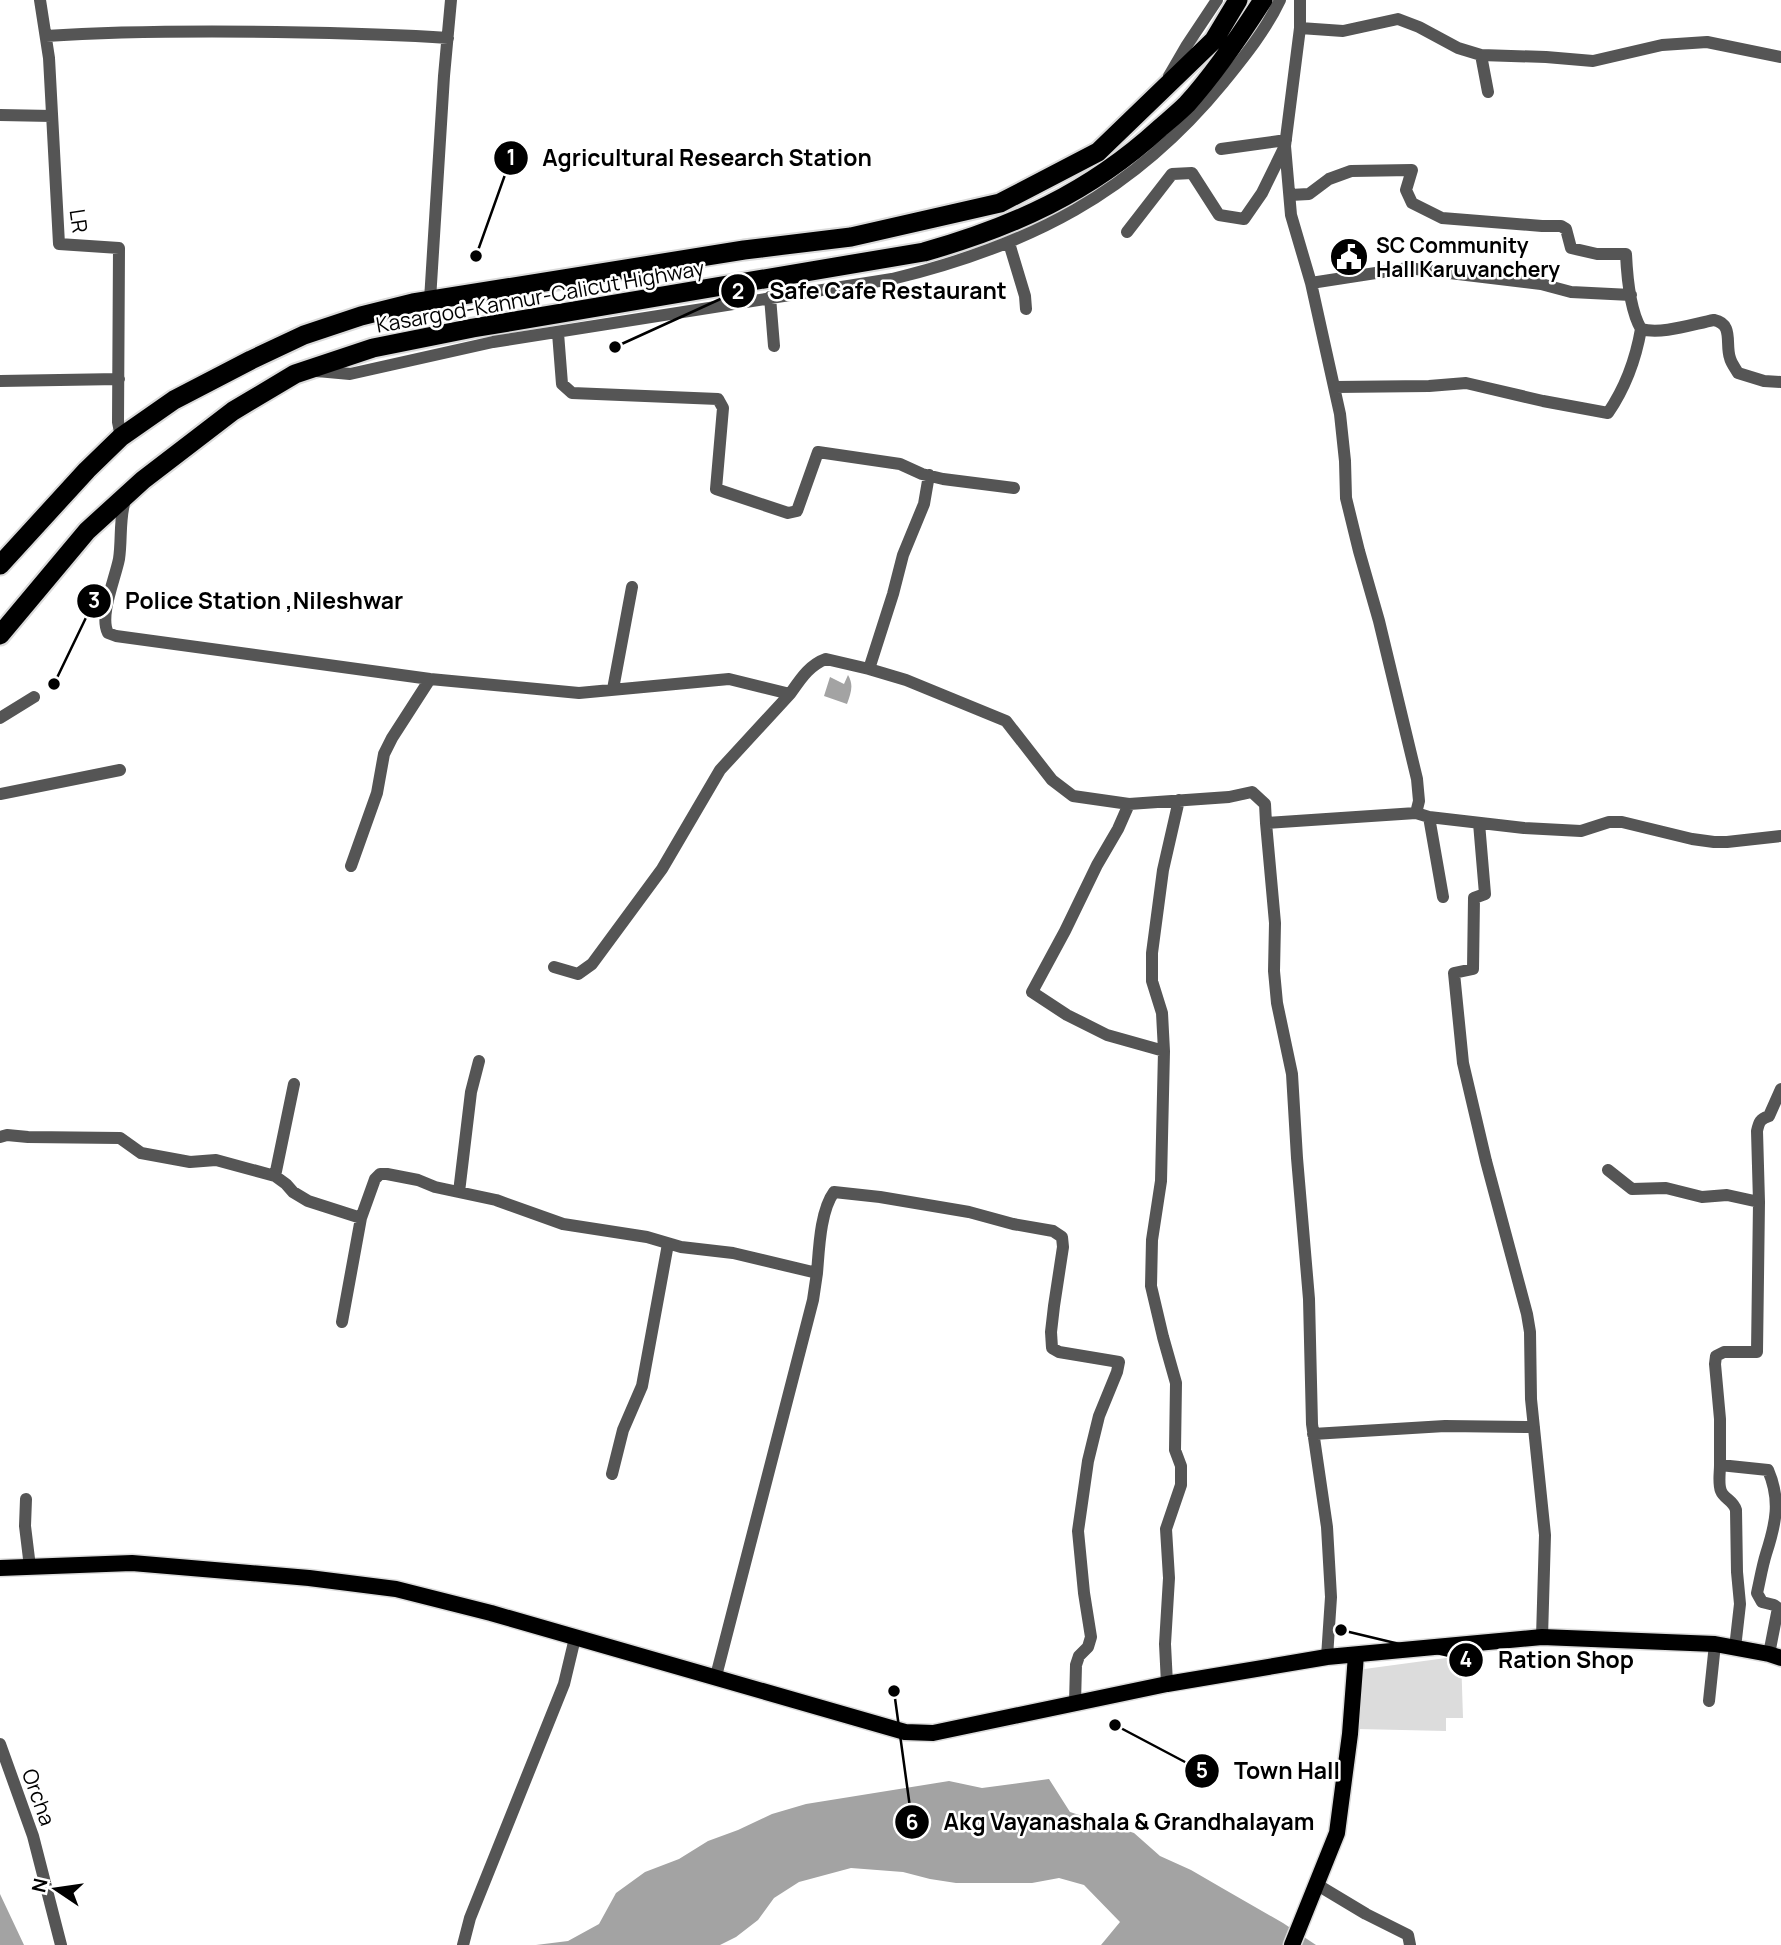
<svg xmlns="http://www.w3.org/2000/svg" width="1781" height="1945" font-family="Manrope,sans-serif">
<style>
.green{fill:#dcdcdc}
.water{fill:#a3a3a3}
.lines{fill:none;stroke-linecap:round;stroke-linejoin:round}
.major-casing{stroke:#dbdbdb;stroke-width:19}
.highway-casing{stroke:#dbdbdb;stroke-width:23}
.minor{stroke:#555;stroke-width:12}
.major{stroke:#000;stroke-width:16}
.highway{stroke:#000;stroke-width:19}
.labels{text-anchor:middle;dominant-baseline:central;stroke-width:5;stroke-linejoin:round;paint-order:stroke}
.street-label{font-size:21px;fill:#000;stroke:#fff}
.poi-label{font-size:21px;font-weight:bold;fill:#000;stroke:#fff;text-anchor:start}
.leader{fill:none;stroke:#000;stroke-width:2.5}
.callout-dot{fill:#000;stroke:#fff;stroke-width:2.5}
.mark-label{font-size:21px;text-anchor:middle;font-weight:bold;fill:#fff}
.callout-label{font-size:23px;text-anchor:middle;font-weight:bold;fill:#000;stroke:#fff;stroke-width:5;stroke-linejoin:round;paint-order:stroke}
</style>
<rect width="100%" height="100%" fill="#fff"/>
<path class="green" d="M 1461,1656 L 1463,1718 L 1446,1718 L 1446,1731 L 1358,1729 L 1357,1670 Z"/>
<path class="water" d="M 848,675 C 854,685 851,693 847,704 L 824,696 L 830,677 L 844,684 Z
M 1049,1779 L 1070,1812 L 1134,1833 L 1160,1856 L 1191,1870 L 1222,1888 L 1283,1923 L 1316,1945 L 1101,1945 L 1120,1922 L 1084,1885 L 1059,1878 L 1032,1883 L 956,1883 L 930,1879 L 903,1872 L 851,1868 L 799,1882 L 774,1898 L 758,1920 L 736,1937 L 720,1945 L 536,1945 L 568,1941 L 599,1924 L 616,1893 L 645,1872 L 679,1859 L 708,1841 L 738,1830 L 772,1814 L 806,1804 L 949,1781 L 982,1788 Z
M 0,1894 L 24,1945 L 0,1945 Z"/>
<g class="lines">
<defs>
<path id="major" d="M 0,1568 L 132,1563 L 309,1578 L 396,1589 L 491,1613 L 905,1732 L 933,1733 L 1167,1684 L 1327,1657 L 1542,1637 L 1715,1644 L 1769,1654 L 1781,1658
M 1292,1945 L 1337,1833 L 1350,1734 L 1356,1655"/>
<path id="highway" d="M 0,565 L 87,470 L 121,437 L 174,400 L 251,360 L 304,335 L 361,316 L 413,303 L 744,250 L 851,237 L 1000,203 L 1098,152 L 1214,40 L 1238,0
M 0,635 L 87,531 L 143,480 L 233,411 L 295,374 L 373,348 L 473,328 L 924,252 C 1013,227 1090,192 1159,129 C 1168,121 1178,113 1187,104 C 1216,72 1240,36 1263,0"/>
</defs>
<use href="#major" class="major-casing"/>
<use href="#highway" class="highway-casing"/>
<path class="minor" d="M 40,0 L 49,58 L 59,244 L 119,248 L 118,422 L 121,437
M 1300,28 L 1343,31 L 1398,19 L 1419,27 L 1458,48 L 1481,55 L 1546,57 L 1593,61 L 1662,45 L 1707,42 L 1781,57
M 46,36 C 123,31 199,31 276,32 C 334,33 391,34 448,38
M 1481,55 L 1488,92
M 1169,76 L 1187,45 L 1217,0
M 0,115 L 52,116
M 1285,146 L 1291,215 L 1311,283 L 1340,414 L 1345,461 L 1346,498 L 1359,551 L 1379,621 L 1417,779 L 1419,801 L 1416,813
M 1221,149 L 1286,140
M 1290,195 L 1309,194 L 1329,179 L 1351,171 L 1412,170 L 1406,190 L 1412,203 L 1442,218 L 1542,226 L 1561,226 L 1566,229 L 1571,248 L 1597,254 L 1626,254 C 1627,276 1630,310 1641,329 C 1661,335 1693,324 1714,320 C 1734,324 1725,344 1730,358 C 1731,363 1736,369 1738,373 L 1764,381 L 1781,382
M 1127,232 L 1172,174 L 1192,173 L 1219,215 L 1244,219 L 1262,193 L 1285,146 L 1300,28 L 1300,0
M 1009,243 L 1025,296 L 1026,309
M 1311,283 L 1408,268 L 1541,284 L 1571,292 L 1631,295
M 770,297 L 774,346
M 430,300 L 444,76 L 451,0
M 558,333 L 562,384 L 572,393 L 718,399 L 723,408 L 716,489 L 788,513 L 797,511 L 818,452 L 900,464 L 922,474 L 943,479 L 1014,488
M 317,371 L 350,374 L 493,342 L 892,279 C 1029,246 1133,193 1223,83 C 1244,57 1266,30 1280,0
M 0,381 L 119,379
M 1335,387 L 1429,386 L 1466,383 L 1543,401 L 1608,413 C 1625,388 1636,358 1641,329
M 125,500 C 119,520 122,539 119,559 C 115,579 99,616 108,633 L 116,636 L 430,679 L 579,693 L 729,679 L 790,694 C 800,680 809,665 826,659 L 869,669 L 906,680 L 1006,721 L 1052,780 L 1073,796 L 1129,804 L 1229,797 L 1252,792 L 1265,804 L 1266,823 L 1416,813 L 1429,817 L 1524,828 L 1581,831 L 1609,822 L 1622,822 L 1692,839 L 1714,842 L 1727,842 L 1781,836
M 869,669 L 893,594 L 903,555 L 924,504 L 929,475
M 613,689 L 632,587
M 0,718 L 34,697
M 0,794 L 120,770
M 1129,804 L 1118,829 L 1097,865 L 1065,931 L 1032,992 L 1067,1015 L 1107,1035 L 1164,1051
M 1429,817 L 1443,897
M 1266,823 L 1275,923 L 1274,971 L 1277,1003 L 1292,1074 L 1297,1158 L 1309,1299 L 1312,1424 L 1327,1527 L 1331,1597 L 1327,1657
M 1479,823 L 1485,894 L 1474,898 L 1473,969 L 1454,973 L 1463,1063 L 1486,1161 L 1527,1314 L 1530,1332 L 1531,1399 L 1545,1535 L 1542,1637
M 351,866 L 377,793 L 384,754 L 392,738 L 430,679
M 554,967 L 578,974 L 592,964 L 662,869 L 720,770 L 790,694
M 0,1137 L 7,1135 L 28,1137 L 120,1138 L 141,1153 L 190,1162 L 216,1160 L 275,1176 L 286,1184 L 293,1192 L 308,1201 L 361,1218 L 375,1179 L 380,1174 L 387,1174 L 418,1180 L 435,1187 L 496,1200 L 563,1224 L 647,1237 L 681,1247 L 733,1253 L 817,1273 L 813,1300 L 716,1676
M 1608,1170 L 1632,1189 L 1666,1188 L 1702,1197 L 1727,1195 L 1759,1202
M 275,1176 L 294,1084
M 459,1192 L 471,1092 L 479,1061
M 817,1273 C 819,1250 820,1211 834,1192 L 880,1197 L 969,1212 L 1013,1224 L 1053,1231 L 1062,1237 L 1063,1247 L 1054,1306 L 1051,1332 L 1052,1348 L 1059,1352 L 1119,1362 L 1117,1372 L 1099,1416 L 1088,1461 L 1078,1531 L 1084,1593 L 1091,1637 L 1088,1647 L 1079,1656 L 1076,1665 L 1075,1703
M 342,1322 L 361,1218
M 1313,1434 L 1445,1426 L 1534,1427
M 1720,1465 C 1720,1473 1718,1484 1721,1491 C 1724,1499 1733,1500 1736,1510 L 1737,1572 L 1740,1604 L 1735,1648
M 612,1474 L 623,1430 L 642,1386 L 668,1244
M 26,1499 L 25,1526 L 30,1567
M 1769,1654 L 1778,1608 L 1774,1605 L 1762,1602 L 1757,1593 C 1760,1580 1762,1567 1766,1554 C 1776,1523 1781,1500 1768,1470 L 1720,1465 L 1720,1419 L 1715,1364 L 1716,1356 L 1724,1352 L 1757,1352 L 1759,1202 L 1757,1131 C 1759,1122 1760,1119 1769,1116 L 1781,1089
M 1167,1684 L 1165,1644 L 1169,1578 L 1166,1529 L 1181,1485 L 1181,1466 L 1175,1450 L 1176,1383 L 1163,1337 L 1151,1286 L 1152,1240 L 1161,1181 L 1164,1051 L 1162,1013 L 1152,981 L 1152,953 L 1163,870 L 1179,800
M 1709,1701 L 1715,1644
M 0,1744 L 33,1836 L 61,1945
M 1316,1884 L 1366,1914 L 1408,1935 L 1410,1945
M 463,1945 L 470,1918 L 564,1684 L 575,1638"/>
<use href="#major" class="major"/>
<use href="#highway" class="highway"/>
</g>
<defs>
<symbol id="civic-disc" viewBox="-11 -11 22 22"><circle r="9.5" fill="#000" stroke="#fff"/><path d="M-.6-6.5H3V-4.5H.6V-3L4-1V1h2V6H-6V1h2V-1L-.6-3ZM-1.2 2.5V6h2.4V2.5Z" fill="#fff"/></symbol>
</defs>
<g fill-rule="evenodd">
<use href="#civic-disc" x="1327" y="235" width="44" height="44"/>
</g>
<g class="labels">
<g class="street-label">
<text transform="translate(79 221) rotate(82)">LR</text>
<text transform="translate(540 296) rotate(-10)">Kasargod-Kannur-Calicut Highway</text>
<text transform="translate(39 1797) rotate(70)">Orcha</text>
</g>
<g class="poi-label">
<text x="1376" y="245">SC Community<tspan x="1376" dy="24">Hall Karuvanchery</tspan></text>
</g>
</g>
<path class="leader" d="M476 256L511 158M615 347L738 291M54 684L94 601M1341 1630L1466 1660M1115 1725L1202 1771M894 1691L912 1822"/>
<g class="callout-dot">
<circle cx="476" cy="256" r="7"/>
<circle cx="615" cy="347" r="7"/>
<circle cx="54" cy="684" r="7"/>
<circle cx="1341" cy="1630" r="7"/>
<circle cx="1115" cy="1725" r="7"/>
<circle cx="894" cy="1691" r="7"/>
<circle cx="511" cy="158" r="18"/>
<circle cx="738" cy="291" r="18"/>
<circle cx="94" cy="601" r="18"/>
<circle cx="1466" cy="1660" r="18"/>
<circle cx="1202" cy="1771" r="18"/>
<circle cx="912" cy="1822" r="18"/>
</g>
<g class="mark-label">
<text x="511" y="165">1</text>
<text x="738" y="299">2</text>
<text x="94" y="608">3</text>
<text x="1466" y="1667">4</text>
<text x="1202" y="1778">5</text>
<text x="912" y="1830">6</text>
</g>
<g class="callout-label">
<text x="707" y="166">Agricultural Research Station</text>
<text x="888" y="299">Safe Cafe Restaurant</text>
<text x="264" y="609">Police Station ,Nileshwar</text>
<text x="1566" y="1668">Ration Shop</text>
<text x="1287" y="1779">Town Hall</text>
<text x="1129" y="1830">Akg Vayanashala &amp; Grandhalayam</text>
</g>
<g transform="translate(56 1889) rotate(283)" stroke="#ffffff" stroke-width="5" paint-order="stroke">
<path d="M0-5L12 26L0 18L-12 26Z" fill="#000000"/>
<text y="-10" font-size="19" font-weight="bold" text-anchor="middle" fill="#000000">N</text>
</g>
</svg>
